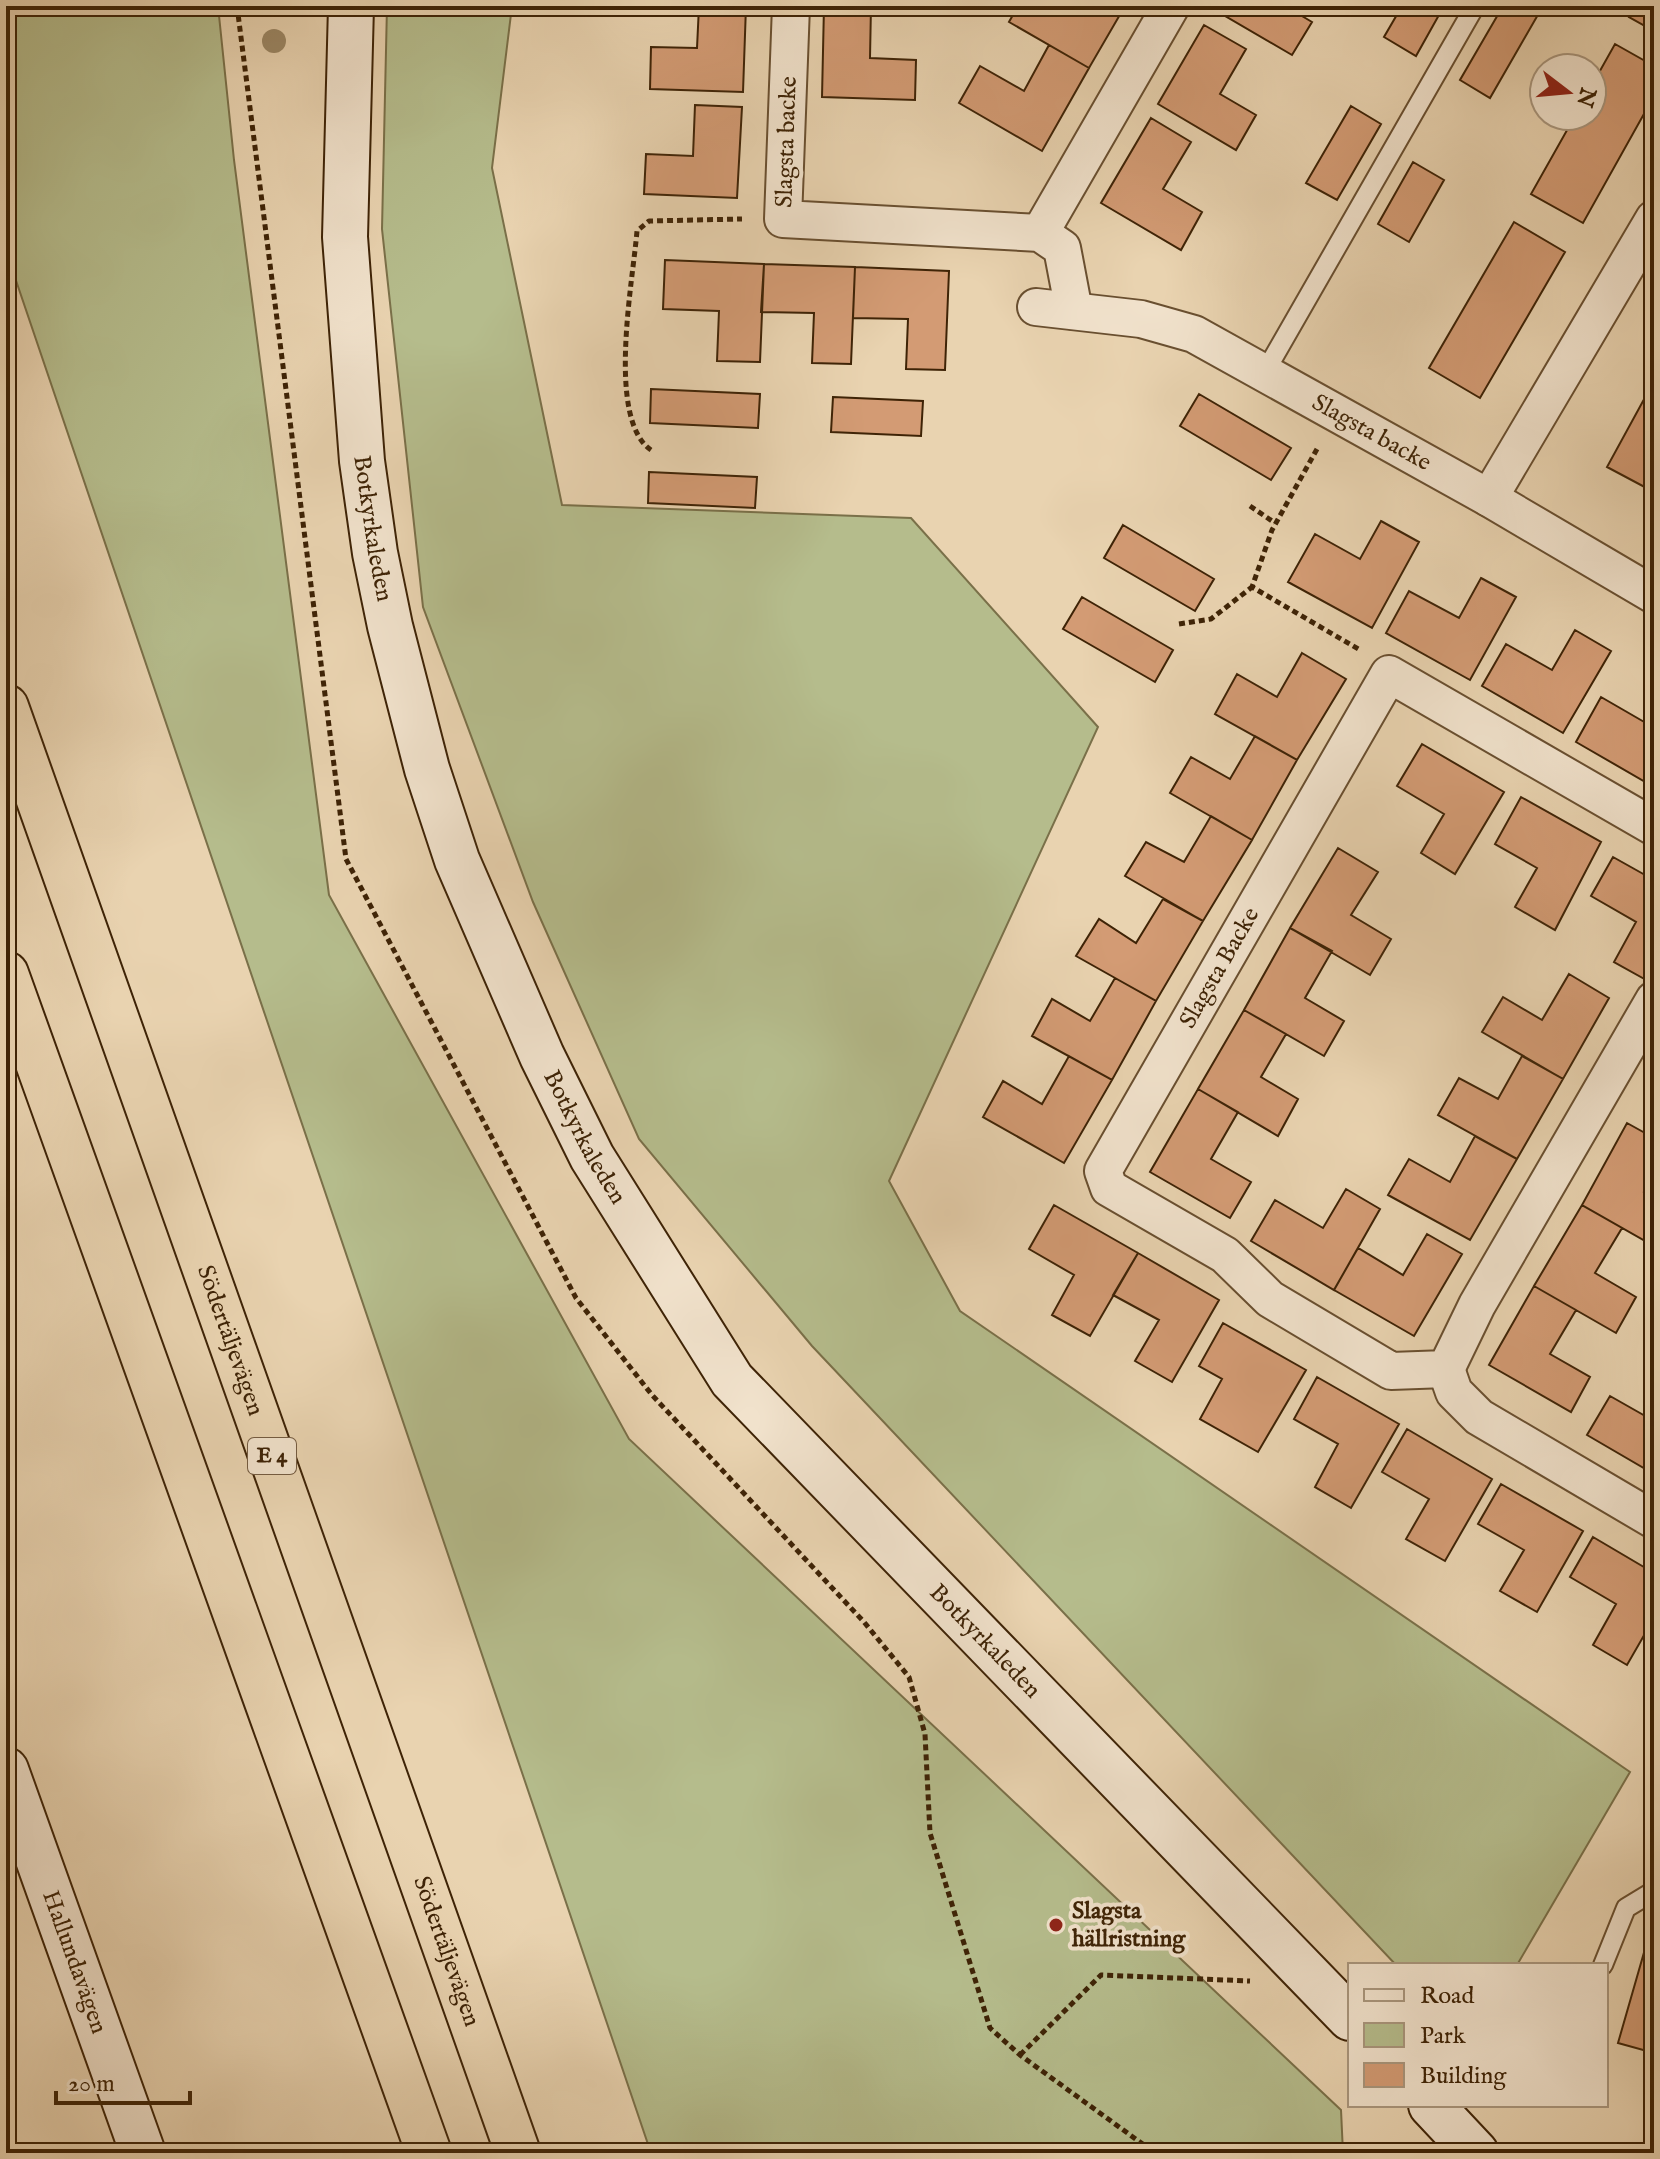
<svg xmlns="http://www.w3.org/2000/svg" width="1660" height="2159" font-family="'IM FELL English',serif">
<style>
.green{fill:#b5bc8c;stroke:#7a7049;stroke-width:2}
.building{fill:#d39b74;stroke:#3e2306;stroke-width:2}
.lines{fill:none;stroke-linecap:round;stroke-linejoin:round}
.service-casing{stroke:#694f30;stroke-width:22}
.minor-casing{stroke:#694f30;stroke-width:40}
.secondary-casing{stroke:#3e2306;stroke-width:48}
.motorway-casing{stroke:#3e2306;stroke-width:48}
.path{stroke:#3e2306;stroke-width:5;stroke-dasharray:6 4;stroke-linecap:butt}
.service{stroke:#f1e2cc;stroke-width:18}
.minor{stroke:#f1e2cc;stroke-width:36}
.secondary{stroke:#f1e2cc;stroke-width:44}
.motorway{stroke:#e9d3b0;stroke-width:44}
.tree{fill:#9b8765}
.poi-dot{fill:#8f2418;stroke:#f1e2cc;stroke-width:3}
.labels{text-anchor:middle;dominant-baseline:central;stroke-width:8;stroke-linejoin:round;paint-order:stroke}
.shield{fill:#f1e2cc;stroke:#745c41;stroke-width:2}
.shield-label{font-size:22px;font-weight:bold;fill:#3e2306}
.street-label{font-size:24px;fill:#3e2306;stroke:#f1e2cc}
.poi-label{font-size:24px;font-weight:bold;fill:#3e2306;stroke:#f1e2cc;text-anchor:start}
</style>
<rect width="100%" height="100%" fill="#e9d3b0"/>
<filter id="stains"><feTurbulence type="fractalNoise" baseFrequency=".0025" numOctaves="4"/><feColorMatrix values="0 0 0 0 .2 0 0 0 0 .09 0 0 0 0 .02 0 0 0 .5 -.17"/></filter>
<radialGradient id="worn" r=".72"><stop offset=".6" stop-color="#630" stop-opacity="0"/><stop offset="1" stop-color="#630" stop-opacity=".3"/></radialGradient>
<path class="green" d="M 6,6 L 218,6 L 234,160 L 329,895 L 629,1439 L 1341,2110 L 1343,2153 L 651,2153 L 6,251 Z
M 387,6 L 512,6 L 492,168 L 562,505 L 911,518 L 1098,727 L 889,1181 L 960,1311 L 1630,1772 L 1517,1965 L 1396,1965 L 812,1346 L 639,1139 L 533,902 L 423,607 L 382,229 Z"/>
<path class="building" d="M 699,6 L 746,6 L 743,92 L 650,89 L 651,47 L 697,48 Z
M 824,6 L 871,6 L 870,58 L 916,60 L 915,100 L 822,97 Z
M 1018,6 L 1063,6 L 1069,9 L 1071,6 L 1125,6 L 1089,68 L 1009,22 Z
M 1217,6 L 1285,6 L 1312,22 L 1292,55 L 1215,10 Z
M 1402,6 L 1444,6 L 1416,56 L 1384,37 Z
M 1503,6 L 1543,6 L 1490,98 L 1460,80 Z
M 1635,6 L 1654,6 L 1654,31 L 1629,17 Z
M 1204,25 L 1246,49 L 1220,94 L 1256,115 L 1236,150 L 1158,104 Z
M 1615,44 L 1654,66 L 1654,96 L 1583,223 L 1531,194 L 1575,116 L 1592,116 L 1592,85 Z
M 1049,45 L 1089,68 L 1042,151 L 959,103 L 980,66 L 1024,91 Z
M 695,105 L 742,107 L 737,198 L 644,194 L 646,154 L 693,156 Z
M 1351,106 L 1381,124 L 1337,200 L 1306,183 Z
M 1151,118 L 1191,142 L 1163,189 L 1202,212 L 1181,250 L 1101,203 Z
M 1413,162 L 1444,180 L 1409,242 L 1378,224 Z
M 1514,222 L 1565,252 L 1480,398 L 1429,368 Z
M 665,260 L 764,264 L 760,362 L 717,361 L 719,311 L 663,309 Z
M 764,264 L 855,267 L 851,364 L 812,363 L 814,313 L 761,312 Z
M 855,267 L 949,271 L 945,370 L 906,369 L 908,319 L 853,318 Z
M 1654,381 L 1654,492 L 1607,467 Z
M 651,389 L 760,394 L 758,428 L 650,423 Z
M 1199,394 L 1291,448 L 1271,480 L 1180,426 Z
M 833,397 L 923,401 L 921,436 L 831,432 Z
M 649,472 L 757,477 L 755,508 L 648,503 Z
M 1381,521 L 1419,542 L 1372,628 L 1288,582 L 1315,534 L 1360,559 Z
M 1123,525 L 1214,579 L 1195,611 L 1104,558 Z
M 1481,578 L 1516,597 L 1470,680 L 1386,633 L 1409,591 L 1459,618 Z
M 1082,597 L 1173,650 L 1155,682 L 1063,629 Z
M 1575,630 L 1611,651 L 1563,733 L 1482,686 L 1506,644 L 1552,670 Z
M 1302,653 L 1346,679 L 1297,760 L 1215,714 L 1237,674 L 1277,697 Z
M 1601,697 L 1646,723 L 1654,710 L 1654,787 L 1576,742 Z
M 1255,736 L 1297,760 L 1252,840 L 1170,793 L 1191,757 L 1230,779 Z
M 1422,744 L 1504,792 L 1455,874 L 1421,853 L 1444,814 L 1397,786 Z
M 1521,797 L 1601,842 L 1555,930 L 1515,907 L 1537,868 L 1495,844 Z
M 1211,816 L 1252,840 L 1203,921 L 1125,876 L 1146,842 L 1184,862 Z
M 1338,848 L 1378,872 L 1351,915 L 1391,939 L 1370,975 L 1290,928 Z
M 1613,857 L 1654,880 L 1654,971 L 1648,981 L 1614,962 L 1636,922 L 1591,896 Z
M 1163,899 L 1203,921 L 1156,1001 L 1076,956 L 1099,919 L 1136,943 Z
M 1290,928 L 1332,951 L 1305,998 L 1344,1021 L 1324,1056 L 1244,1010 Z
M 1569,974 L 1609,998 L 1563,1079 L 1482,1032 L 1503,997 L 1542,1020 Z
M 1115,978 L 1156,1001 L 1112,1080 L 1032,1036 L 1052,999 L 1090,1021 Z
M 1244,1010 L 1286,1034 L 1261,1077 L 1298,1099 L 1278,1136 L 1198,1089 Z
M 1069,1056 L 1112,1080 L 1064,1163 L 983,1117 L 1003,1081 L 1042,1104 Z
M 1522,1056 L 1563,1079 L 1517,1159 L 1438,1115 L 1459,1078 L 1498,1099 Z
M 1198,1089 L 1238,1112 L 1211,1159 L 1251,1182 L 1230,1218 L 1150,1172 Z
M 1627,1123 L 1654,1138 L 1654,1174 L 1644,1192 L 1654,1198 L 1654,1246 L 1582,1205 Z
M 1475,1136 L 1517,1159 L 1470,1240 L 1388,1195 L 1409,1159 L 1450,1182 Z
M 1346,1189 L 1380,1209 L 1334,1290 L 1251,1241 L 1275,1200 L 1323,1228 Z
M 1054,1205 L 1138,1253 L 1090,1336 L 1052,1315 L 1074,1275 L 1029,1249 Z
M 1582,1205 L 1622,1228 L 1595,1273 L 1636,1297 L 1616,1333 L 1534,1286 Z
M 1427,1234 L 1462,1254 L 1414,1336 L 1334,1290 L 1358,1248 L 1403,1275 Z
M 1138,1253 L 1219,1300 L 1172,1382 L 1135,1361 L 1159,1320 L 1113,1295 Z
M 1534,1286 L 1576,1310 L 1550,1354 L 1590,1377 L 1571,1412 L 1489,1365 Z
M 1223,1323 L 1306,1370 L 1258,1452 L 1200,1419 L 1222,1379 L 1199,1366 Z
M 1317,1377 L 1399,1424 L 1351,1508 L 1315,1487 L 1338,1444 L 1294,1419 Z
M 1610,1396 L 1654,1421 L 1654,1474 L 1587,1435 Z
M 1407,1429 L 1492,1479 L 1445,1561 L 1406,1539 L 1429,1499 L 1382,1472 Z
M 1501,1484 L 1583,1531 L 1537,1612 L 1500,1591 L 1524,1550 L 1478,1524 Z
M 1593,1537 L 1654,1573 L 1654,1618 L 1627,1665 L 1593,1645 L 1616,1604 L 1570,1577 Z
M 1645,1949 L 1654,1952 L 1654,2053 L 1618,2043 Z"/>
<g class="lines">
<defs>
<path id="service" d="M 1265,372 L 1475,6
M 1603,1965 L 1626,1908 L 1654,1891"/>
<g id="minor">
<path d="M 791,6 L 783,219 L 1040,233 L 1062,248 L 1074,311"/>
<path d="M 1040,233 L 1171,6"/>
<path id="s1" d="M 1036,307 L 1141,319 L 1194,334 L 1489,498 L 1654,595"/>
<path d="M 1489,498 L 1654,219"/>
<path d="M 1654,827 L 1389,674 L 1103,1171 L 1109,1188 L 1225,1255 L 1270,1299 L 1391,1371 L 1446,1369 L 1477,1305 L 1654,1000"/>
<path d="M 1446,1369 L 1454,1392 L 1479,1417 L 1654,1520"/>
</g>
<g id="secondary">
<path id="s2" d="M 351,6 L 345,237 L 362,461 L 375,553 L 390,626 L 427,769 L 457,860 L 542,1056 L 592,1157 L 732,1380 L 1350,2018"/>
<path id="s3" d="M 6,1770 L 143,2153"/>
<path d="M 1431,2105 L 1476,2153"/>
</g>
<g id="motorway">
<path id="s4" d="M 6,707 L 518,2153"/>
<path d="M 6,974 L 429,2153"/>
</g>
</defs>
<use href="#service" class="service-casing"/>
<use href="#minor" class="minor-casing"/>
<use href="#secondary" class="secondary-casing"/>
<use href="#motorway" class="motorway-casing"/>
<path class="path" d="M 237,6 L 346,859 L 576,1298 L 652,1395 L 864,1622 L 909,1677 L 925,1734 L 930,1833 L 990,2028 L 1020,2055 L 1155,2153
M 1317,449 L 1272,530 L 1252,587 L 1360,650
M 651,450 C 606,419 633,281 637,231 L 649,221 L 742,219
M 1250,506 L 1275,523
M 1179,624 L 1211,619 L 1252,587
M 1020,2055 L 1101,1975 L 1250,1981"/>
<use href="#service" class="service"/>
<use href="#minor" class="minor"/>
<use href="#secondary" class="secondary"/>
<use href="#motorway" class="motorway"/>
</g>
<circle class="tree" cx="274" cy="41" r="12"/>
<circle class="poi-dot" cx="1056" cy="1925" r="8"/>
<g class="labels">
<rect class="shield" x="248" y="1438" width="48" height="36" rx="6"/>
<g class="shield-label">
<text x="272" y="1456">E 4</text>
</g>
<g class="street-label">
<text transform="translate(787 142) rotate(-88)">Slagsta backe</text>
<text stroke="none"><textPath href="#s1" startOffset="364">Slagsta backe</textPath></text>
<text stroke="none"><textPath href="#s2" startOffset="524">Botkyrkaleden</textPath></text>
<text transform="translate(1220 968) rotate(-60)">Slagsta Backe</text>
<text stroke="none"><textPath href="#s2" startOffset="1172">Botkyrkaleden</textPath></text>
<text stroke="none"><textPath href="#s4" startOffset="672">Södertäljevägen</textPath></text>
<text stroke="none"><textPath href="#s2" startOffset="1820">Botkyrkaleden</textPath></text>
<text stroke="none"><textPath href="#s4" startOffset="1320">Södertäljevägen</textPath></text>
<text stroke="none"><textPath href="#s3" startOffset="204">Hallundavägen</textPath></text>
</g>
<g class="poi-label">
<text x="1072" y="1911">Slagsta<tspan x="1072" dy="28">hällristning</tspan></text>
</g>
</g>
<rect width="1660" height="2159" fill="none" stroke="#e9d3b0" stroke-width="32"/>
<rect x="8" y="8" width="1644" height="2143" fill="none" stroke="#3e2306" stroke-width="4"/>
<rect x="16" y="16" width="1628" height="2127" fill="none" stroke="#3e2306" stroke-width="2"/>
<rect x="1348" y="1963" width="260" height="144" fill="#f1e2cc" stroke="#a9967d" stroke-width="2"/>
<rect x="1364" y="1989" width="40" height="12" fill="#f1e2cc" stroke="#a9967d" stroke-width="2"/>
<text x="1420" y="2003" font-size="24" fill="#3e2306">Road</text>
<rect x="1364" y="2023" width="40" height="24" fill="#b5bc8c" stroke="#a9967d" stroke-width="2"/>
<text x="1420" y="2043" font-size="24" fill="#3e2306">Park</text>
<rect x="1364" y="2063" width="40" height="24" fill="#d39b74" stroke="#a9967d" stroke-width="2"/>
<text x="1420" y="2083" font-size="24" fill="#3e2306">Building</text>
<g transform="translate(1568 92) rotate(106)"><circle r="38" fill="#f1e2cc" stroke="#a9967d" stroke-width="2"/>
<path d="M0-6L14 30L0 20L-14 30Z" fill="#8f2418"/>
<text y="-12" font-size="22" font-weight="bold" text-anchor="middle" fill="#3e2306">N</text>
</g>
<path d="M56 2091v12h134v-12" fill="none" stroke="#3e2306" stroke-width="4"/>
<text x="68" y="2091" font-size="24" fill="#3e2306" stroke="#f1e2cc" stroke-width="6" paint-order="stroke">20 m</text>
<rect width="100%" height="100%" filter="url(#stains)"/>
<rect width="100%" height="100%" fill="url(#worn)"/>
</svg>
